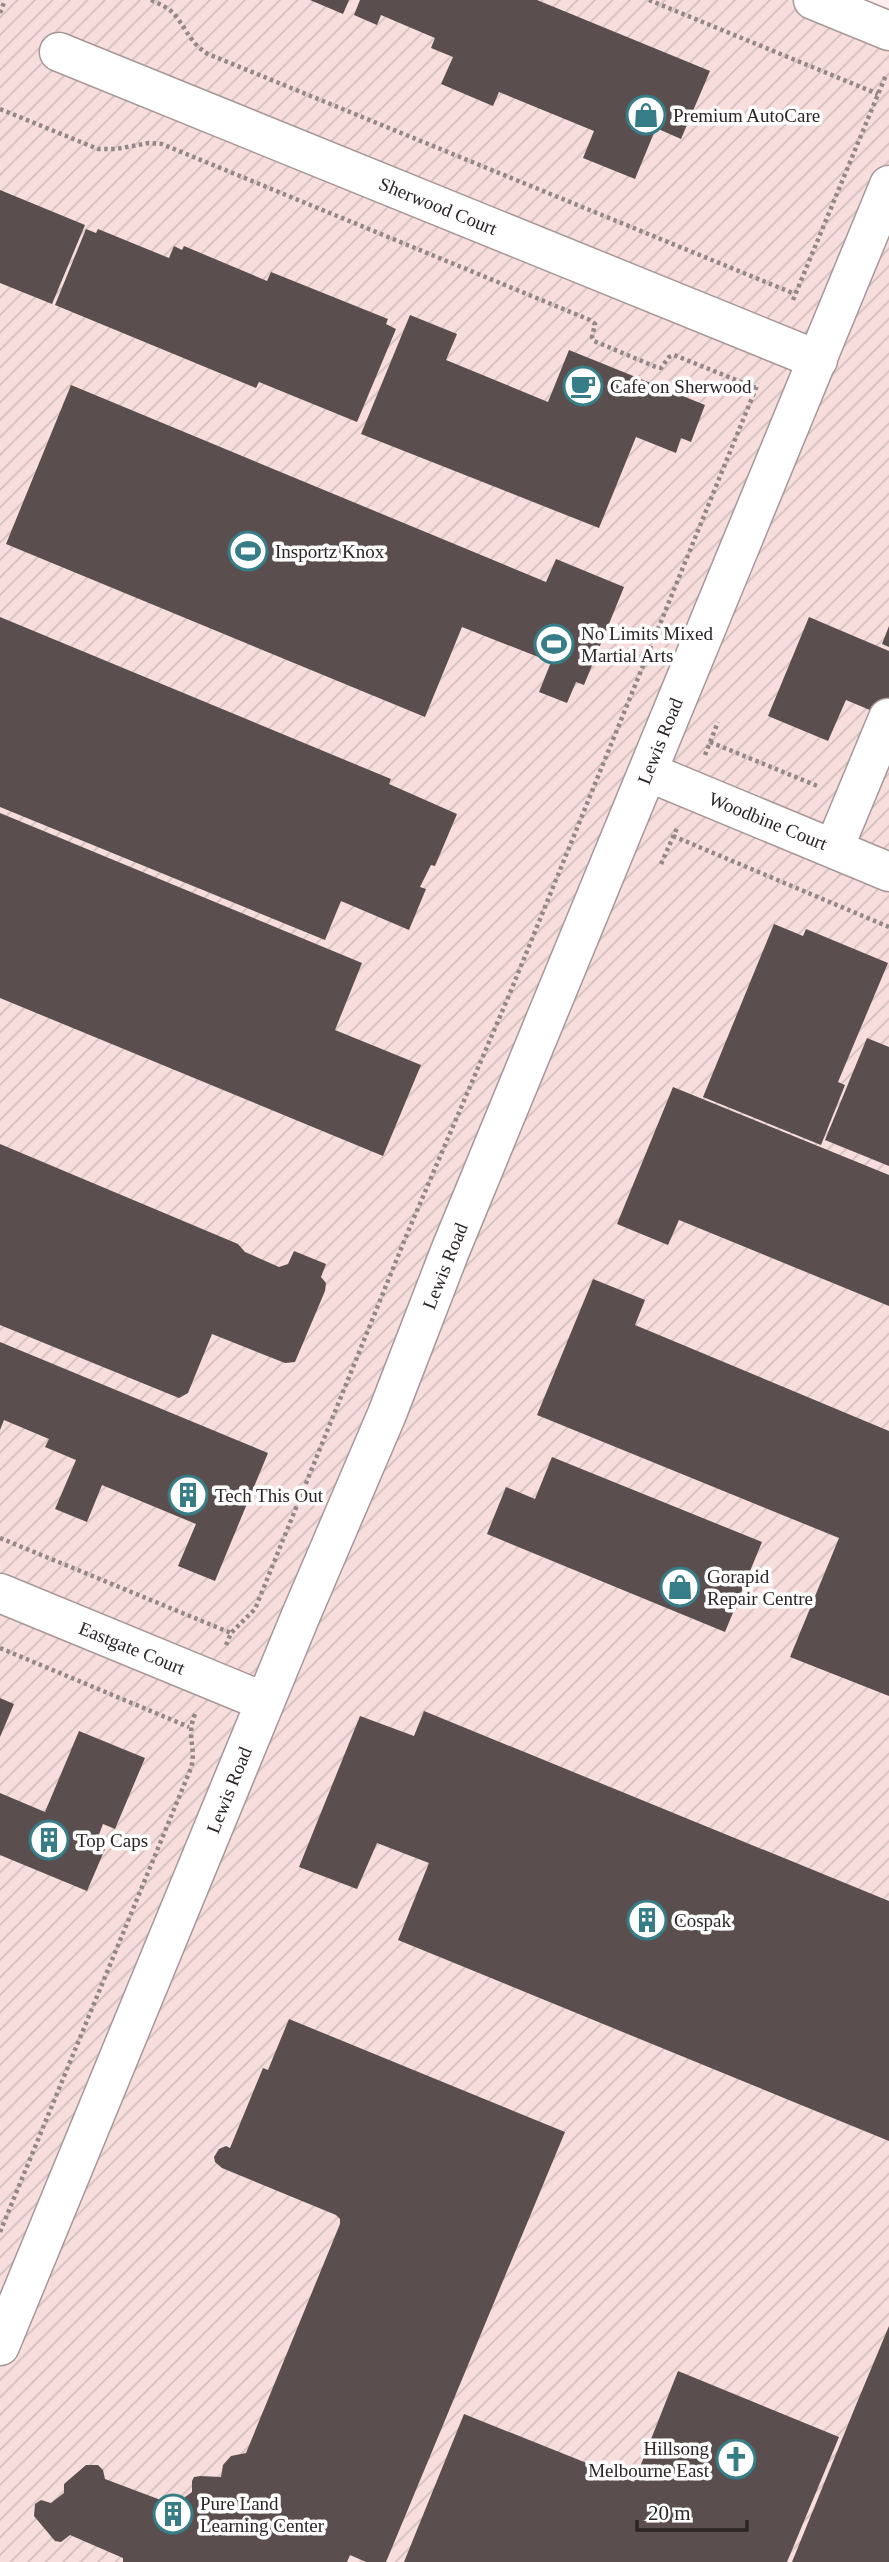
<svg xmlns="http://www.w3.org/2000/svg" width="889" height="2562" font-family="Georgia,serif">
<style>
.industrial{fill:url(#industrial-furrows)}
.building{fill:#5b4e4e}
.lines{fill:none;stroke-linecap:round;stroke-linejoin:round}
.minor-casing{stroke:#a79897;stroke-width:41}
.path{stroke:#938787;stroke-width:4.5;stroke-dasharray:3.5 3.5;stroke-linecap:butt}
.minor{stroke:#fff;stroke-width:38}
.labels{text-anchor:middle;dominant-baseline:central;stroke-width:7;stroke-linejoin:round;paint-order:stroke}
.poi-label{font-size:19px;fill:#2b2525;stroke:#fff;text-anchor:start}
.street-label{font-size:19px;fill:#2b2525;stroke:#fff}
</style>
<defs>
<pattern id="industrial-furrows" width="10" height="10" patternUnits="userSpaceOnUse" patternTransform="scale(1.75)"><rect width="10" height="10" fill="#f7dedd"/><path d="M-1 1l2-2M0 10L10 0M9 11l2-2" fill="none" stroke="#d4bebe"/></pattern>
</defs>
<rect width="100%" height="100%" fill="#feeded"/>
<path class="industrial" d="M 0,0 L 813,0 L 889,31 L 889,2562 L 0,2562 Z"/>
<path class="building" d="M 310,0 L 349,0 L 343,14 Z
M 360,0 L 537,0 L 710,71 L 681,139 L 656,128 L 635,179 L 583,158 L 594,131 L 499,92 L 493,106 L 441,84 L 453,57 L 431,48 L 435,38 L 409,27 L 381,15 L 377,25 L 354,15 Z
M 0,190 L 85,225 L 52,304 L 0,283 Z
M 86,229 L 96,233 L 98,229 L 169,258 L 174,246 L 182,250 L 184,246 L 267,281 L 271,272 L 388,319 L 386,324 L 396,329 L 357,422 L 259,382 L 256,388 L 55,305 Z
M 410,315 L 457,334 L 446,360 L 548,402 L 569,350 L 705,405 L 691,442 L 681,438 L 676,453 L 636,437 L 599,528 L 361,434 Z
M 71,385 L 546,582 L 556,559 L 624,587 L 584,685 L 576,682 L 567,703 L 539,692 L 551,662 L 462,627 L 425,717 L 6,544 Z
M 0,617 L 391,779 L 389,784 L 457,814 L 435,866 L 431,865 L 420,887 L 426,889 L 409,930 L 341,901 L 325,940 L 0,807 Z
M 809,617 L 889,651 L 889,718 L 846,700 L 828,741 L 768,716 Z
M 889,626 L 889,647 L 882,644 Z
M 0,813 L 362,963 L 335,1030 L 421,1065 L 383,1156 L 0,998 Z
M 774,924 L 803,936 L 806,929 L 888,963 L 838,1082 L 845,1085 L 821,1145 L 703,1097 Z
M 867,1038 L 889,1047 L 889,1166 L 825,1140 Z
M 673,1087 L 889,1175 L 889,1306 L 679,1220 L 668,1245 L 617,1224 Z
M 0,1144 L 238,1244 L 245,1252 L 279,1267 L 288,1264 L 294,1251 L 326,1264 L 321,1277 L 326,1283 L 325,1291 L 295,1362 L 285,1363 L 212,1334 L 188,1393 L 179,1398 L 0,1325 Z
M 593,1279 L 645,1300 L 635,1325 L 889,1431 L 889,1696 L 790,1657 L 839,1538 L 537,1415 Z
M 0,1342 L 268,1453 L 215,1581 L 178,1566 L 196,1524 L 102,1485 L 87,1522 L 55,1509 L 76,1460 L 45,1447 L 49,1439 L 4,1420 L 0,1430 Z
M 552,1457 L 762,1542 L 725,1632 L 487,1534 L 506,1487 L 535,1499 Z
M 0,1698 L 14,1704 L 0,1737 Z
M 424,1711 L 889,1901 L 889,2141 L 398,1940 L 429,1863 L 377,1843 L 357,1889 L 299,1867 L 360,1716 L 414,1736 Z
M 79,1731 L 145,1758 L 115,1829 L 103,1824 L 95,1845 L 105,1849 L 87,1891 L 0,1855 L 0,1793 L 45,1812 Z
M 289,2019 L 565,2132 L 386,2562 L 366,2562 L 350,2555 L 347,2562 L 123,2562 L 123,2558 L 70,2535 L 61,2542 L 55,2541 L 34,2516 L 35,2504 L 41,2500 L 51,2503 L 64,2493 L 64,2484 L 86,2465 L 98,2465 L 103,2470 L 105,2479 L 174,2505 L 192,2492 L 192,2481 L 194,2477 L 200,2476 L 221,2477 L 223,2465 L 231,2456 L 246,2453 L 340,2224 L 340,2219 L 336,2215 L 222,2168 L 215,2162 L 214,2157 L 219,2149 L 226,2146 L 230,2148 L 263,2068 L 268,2070 Z
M 889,2326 L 889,2562 L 792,2562 L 856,2405 Z
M 678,2371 L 839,2437 L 787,2562 L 404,2562 L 464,2414 L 634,2482 Z"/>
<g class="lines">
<defs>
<path id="minor" d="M 813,0 L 889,31
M 59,52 L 818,360
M 648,772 L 889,872
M 834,848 L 888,718
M 0,1593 L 265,1702
M 0,2346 L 301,1615 L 387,1414 L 450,1251 L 889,185"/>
</defs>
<use href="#minor" class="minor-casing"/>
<path class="path" d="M 151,0 C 160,4 169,8 175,15 C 187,30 191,44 208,54 L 795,294
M 649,0 L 878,94
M 0,13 L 5,0
M 0,109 L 98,149 L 116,149 L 149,143 L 162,144 L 590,320 L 595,324 L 592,337 L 594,341 L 656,367 L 661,368 L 669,357 L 674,355 L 756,388
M 793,300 L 886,75
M 710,742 L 820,787
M 705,755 L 718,722
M 673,836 L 889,927
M 661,864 L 677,828
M 0,1538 L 231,1633
M 226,1645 L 231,1633 L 255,1609 L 407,1234 L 510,993 L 758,383
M 0,1648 L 189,1727
M 0,2232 L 191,1768 C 197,1747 185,1735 196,1712"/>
<use href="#minor" class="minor"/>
</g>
<defs>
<symbol id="shop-ring" viewBox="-11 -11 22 22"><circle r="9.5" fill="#fff" stroke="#367d88" stroke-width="1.5"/><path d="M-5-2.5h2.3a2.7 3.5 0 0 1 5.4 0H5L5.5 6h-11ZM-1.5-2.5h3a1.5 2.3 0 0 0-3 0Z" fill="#367d88"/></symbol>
<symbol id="cafe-ring" viewBox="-11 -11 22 22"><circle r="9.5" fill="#fff" stroke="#367d88" stroke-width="1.5"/><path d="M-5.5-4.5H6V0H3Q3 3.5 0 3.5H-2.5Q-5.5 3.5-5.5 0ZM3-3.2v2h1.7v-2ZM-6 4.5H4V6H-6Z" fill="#367d88"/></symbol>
<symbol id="stadium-ring" viewBox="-11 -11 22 22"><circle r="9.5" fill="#fff" stroke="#367d88" stroke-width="1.5"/><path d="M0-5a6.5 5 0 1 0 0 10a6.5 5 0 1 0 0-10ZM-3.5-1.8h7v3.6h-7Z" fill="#367d88"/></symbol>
<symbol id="building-ring" viewBox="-11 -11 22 22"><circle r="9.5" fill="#fff" stroke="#367d88" stroke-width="1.5"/><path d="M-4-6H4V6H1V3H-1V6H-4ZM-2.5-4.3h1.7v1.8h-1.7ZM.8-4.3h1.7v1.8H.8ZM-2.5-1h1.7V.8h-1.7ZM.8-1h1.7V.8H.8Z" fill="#367d88"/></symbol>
<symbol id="church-ring" viewBox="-11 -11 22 22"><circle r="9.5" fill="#fff" stroke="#367d88" stroke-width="1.5"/><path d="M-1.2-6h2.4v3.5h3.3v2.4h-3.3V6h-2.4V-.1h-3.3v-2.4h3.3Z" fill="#367d88"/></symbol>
</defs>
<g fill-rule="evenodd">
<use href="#shop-ring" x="624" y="93" width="44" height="44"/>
<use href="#cafe-ring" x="561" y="364" width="44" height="44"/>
<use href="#stadium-ring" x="226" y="529" width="44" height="44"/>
<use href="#stadium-ring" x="532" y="622" width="44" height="44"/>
<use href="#building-ring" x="166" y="1473" width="44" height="44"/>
<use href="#shop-ring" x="658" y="1565" width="44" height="44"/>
<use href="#building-ring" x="27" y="1818" width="44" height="44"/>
<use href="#building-ring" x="625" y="1898" width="44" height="44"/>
<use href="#church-ring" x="714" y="2437" width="44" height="44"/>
<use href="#building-ring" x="151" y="2492" width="44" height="44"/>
</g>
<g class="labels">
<g class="poi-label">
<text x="673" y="115">Premium AutoCare</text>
<text x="610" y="386">Cafe on Sherwood</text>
<text x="275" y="551">Insportz Knox</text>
<text x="581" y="633">No Limits Mixed<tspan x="581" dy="22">Martial Arts</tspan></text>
<text x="215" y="1495">Tech This Out</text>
<text x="707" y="1576">Gorapid<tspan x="707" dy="22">Repair Centre</tspan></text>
<text x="76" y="1840">Top Caps</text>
<text x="674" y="1920">Cospak</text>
<text x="709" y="2448" text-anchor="end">Hillsong<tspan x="709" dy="22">Melbourne East</tspan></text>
<text x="200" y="2503">Pure Land<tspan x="200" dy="22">Learning Center</tspan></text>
</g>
<g class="street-label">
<text transform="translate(438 206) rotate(22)">Sherwood Court</text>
<text transform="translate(660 741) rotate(-68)">Lewis Road</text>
<text transform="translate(768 821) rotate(22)">Woodbine Court</text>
<text transform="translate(445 1266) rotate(-68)">Lewis Road</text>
<text transform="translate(132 1648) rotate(22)">Eastgate Court</text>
<text transform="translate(229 1790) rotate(-68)">Lewis Road</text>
</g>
</g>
<path d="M637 2520v10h110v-10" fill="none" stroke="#2b2525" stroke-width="3.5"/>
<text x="648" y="2520" font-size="21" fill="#2b2525" stroke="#ffffff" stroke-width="5" paint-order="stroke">20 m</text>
</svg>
